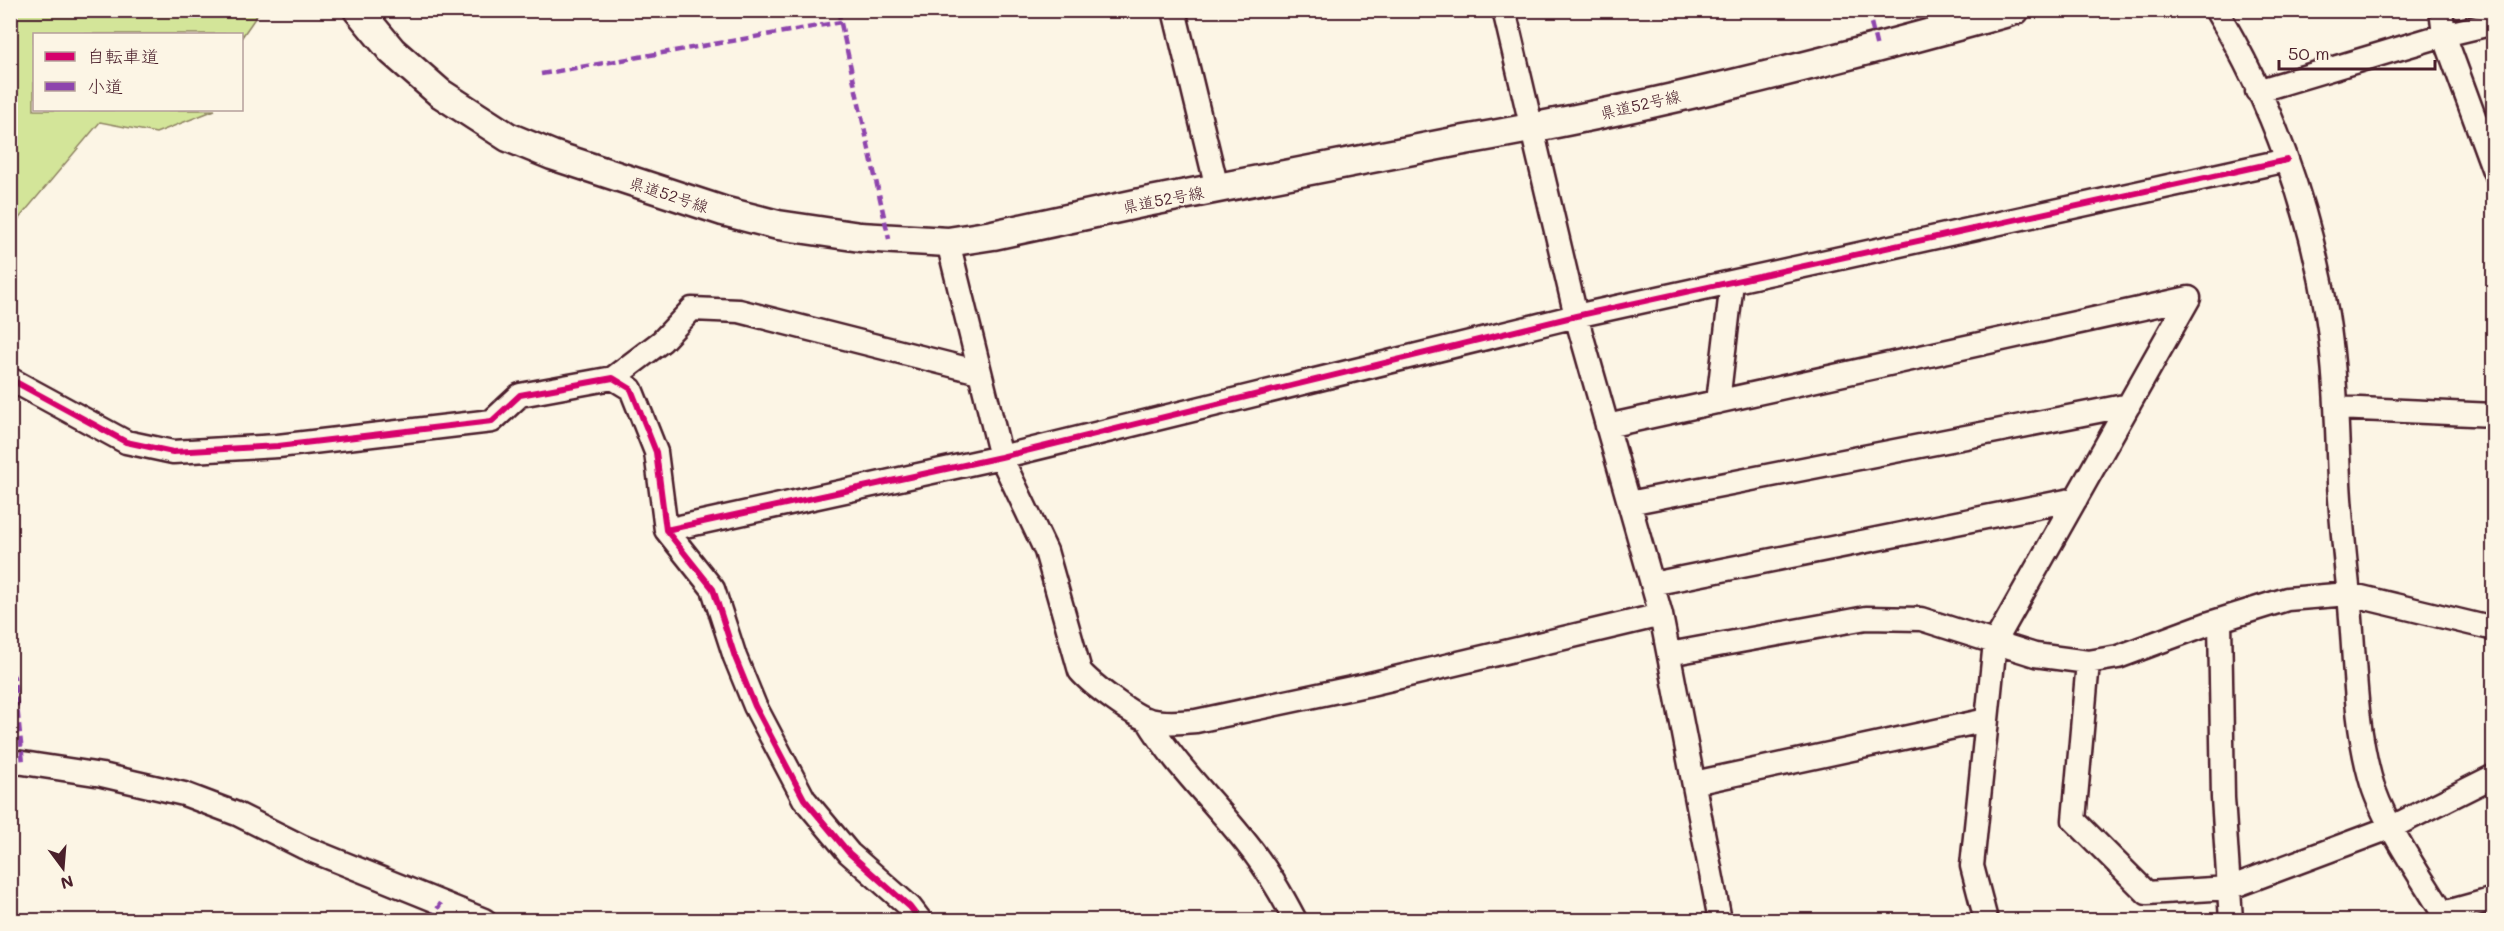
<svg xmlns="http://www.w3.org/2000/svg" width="2504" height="931" font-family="Mali,'Klee One',sans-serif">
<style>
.green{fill:#d3e599;stroke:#8e8262;stroke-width:1.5}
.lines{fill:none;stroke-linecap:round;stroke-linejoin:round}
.minor-casing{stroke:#4a1f2b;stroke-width:27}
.major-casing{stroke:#4a1f2b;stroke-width:33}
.minor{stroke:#fcf5e5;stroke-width:22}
.major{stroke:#fcf5e5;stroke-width:28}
.quiet{stroke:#8e44ad;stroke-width:4.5;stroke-dasharray:9 4.5;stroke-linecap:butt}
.cycleway-casing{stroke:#fcf5e5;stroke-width:10}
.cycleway{stroke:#d6006c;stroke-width:6}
.labels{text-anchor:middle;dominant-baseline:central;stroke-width:4.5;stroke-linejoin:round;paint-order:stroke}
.street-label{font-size:16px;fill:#4a1f2b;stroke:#fcf5e5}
</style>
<rect width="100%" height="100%" fill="#fcf5e5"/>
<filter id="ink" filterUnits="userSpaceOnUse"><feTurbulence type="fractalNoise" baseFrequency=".0167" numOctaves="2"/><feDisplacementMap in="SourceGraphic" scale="12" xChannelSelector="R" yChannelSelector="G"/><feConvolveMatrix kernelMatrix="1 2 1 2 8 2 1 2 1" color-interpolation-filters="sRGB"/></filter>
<g filter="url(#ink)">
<path class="green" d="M 11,10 L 260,10 L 260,11 L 242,37 L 242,34 L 34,34 L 34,110 L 215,110 L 156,133 L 100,122 L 11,228 Z"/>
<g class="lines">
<defs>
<path id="minor" d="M 1174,10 L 1217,188
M 1504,10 L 1576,316 L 1661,615 L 1720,920
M 2216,10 C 2272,102 2310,209 2327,315 C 2336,370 2337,426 2339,482 C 2341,523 2346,565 2350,606 C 2355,662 2355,723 2370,777 C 2382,823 2423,879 2447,920
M 2441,10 L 2444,35 L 2494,171
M 2257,91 L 2444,35 L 2494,23
M 948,242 L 1001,457 L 1046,551 L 1080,671 C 1091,684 1133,716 1149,720 C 1165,724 1180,722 1196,721 L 1366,685 L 1661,615
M 613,378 L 662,341 L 692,309 L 739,311 L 979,372
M 10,379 L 126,442 L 173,452 L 278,446 L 492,421 L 520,395 L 613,378 L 631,389 L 656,452 L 666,530 L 713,589 L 735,657 L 755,706 L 804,799 L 849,853 L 910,907 L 920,920
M 1718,402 L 1732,282
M 2337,408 L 2494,415
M 1607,426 L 2189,298 L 1995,642 L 1972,866 L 1986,920
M 1629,503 L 2129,405
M 666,530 L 1001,457 L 1576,316 L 2287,160
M 1652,584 L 2076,499
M 2220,620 L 2223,798 L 2231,920
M 1669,654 L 1866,618 L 1921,619 L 2035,655 L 2088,662 L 2118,657 L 2207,624 L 2287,599 L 2349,594 L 2494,629
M 2088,662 L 2074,820 L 2147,893 L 2229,888 L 2392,827 L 2494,776
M 1147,719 C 1177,769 1220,807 1254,853 C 1270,874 1283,897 1295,920
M 10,761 L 102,775 L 184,794 L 237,814 L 303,847 L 484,920
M 1694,783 L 1987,720
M 2443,913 L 2494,899"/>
<path id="major" d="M 358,10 L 392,51 L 440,93 L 508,137 L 552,155 L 723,211 L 778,225 L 860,237 L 948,242 L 993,235 L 1141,203 L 1459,141 C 1647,109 1832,61 2015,10"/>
</defs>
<use href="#minor" class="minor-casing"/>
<use href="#major" class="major-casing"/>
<use href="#minor" class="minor"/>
<use href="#major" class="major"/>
<path class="quiet" d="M 838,10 L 889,239
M 1868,10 L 1877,48
M 541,74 L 841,22
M 10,672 L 14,677 L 23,763
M 430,920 L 441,903"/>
<defs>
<path id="cycleway" d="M 10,379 L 126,442 L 173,452 L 278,446 L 492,421 L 520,395 L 613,378 L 631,389 L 656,452 L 666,530 L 713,589 L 735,657 L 755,706 L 804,799 L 849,853 L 910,907 L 920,920
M 666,530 L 1001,457 L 1576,316 L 2287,160"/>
</defs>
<use href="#cycleway" class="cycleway-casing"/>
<use href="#cycleway" class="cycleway"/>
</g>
</g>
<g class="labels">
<g class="street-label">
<text transform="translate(1640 104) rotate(-13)">県道52号線</text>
<text transform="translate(669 194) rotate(18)">県道52号線</text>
<text transform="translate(1163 199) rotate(-11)">県道52号線</text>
</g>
</g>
<rect width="2504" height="931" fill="none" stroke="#fcf5e5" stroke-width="36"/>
<rect x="18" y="18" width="2468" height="895" fill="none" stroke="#4a1f2b" stroke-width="2" filter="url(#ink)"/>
<rect x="33" y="33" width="210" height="78" fill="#fcf5e5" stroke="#b59f9b" stroke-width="1.5"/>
<rect x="45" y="52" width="30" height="9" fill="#d6006c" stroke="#b59f9b" stroke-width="1.5"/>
<text x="87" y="63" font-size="18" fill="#4a1f2b">自転車道</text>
<rect x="45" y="82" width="30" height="9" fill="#8e44ad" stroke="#b59f9b" stroke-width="1.5"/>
<text x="87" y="93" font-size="18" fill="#4a1f2b">小道</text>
<g transform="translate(63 868) rotate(164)" stroke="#fcf5e5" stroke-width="4.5" paint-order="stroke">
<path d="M0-4.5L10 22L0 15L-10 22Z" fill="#4a1f2b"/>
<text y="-9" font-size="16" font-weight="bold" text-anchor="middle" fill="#4a1f2b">N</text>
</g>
<path d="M2279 60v9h156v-9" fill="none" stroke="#4a1f2b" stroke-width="3"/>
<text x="2288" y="60" font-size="18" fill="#4a1f2b" stroke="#fcf5e5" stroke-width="4.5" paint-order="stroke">50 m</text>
</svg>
